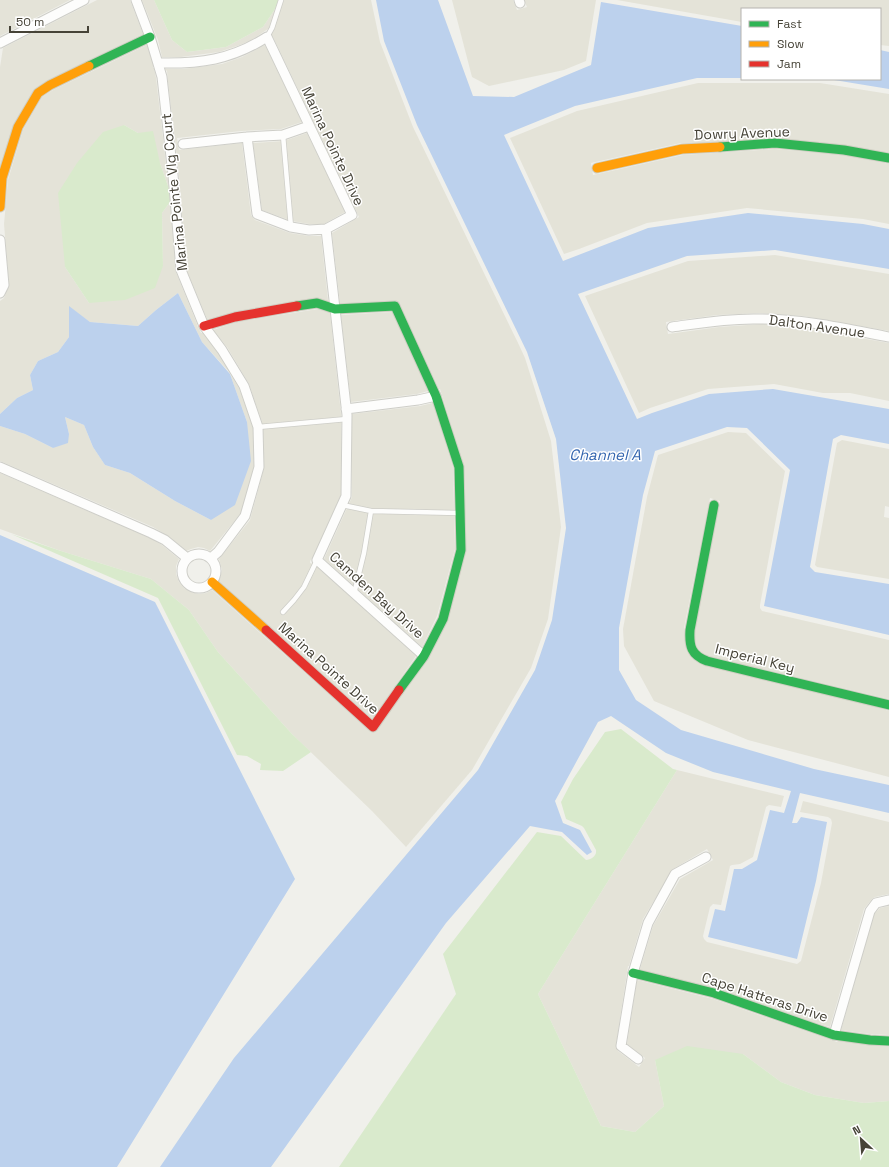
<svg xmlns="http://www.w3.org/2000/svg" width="889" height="1167" font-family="'Space Grotesk',sans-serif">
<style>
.residential{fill:#e4e3d8}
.green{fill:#d9eacc}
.water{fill:#bcd1ed}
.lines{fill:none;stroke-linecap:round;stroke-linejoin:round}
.lane-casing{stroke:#cecec8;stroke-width:6}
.street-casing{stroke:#cecec8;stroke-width:11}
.fast-casing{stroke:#cfcec2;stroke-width:11}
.slow-casing{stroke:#cfcec2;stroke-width:11}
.jam-casing{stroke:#cfcec2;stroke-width:11}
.lane{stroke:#fdfdfc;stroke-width:4.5}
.street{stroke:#fdfdfc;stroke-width:9}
.fast{stroke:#30b455;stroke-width:9}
.slow{stroke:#ff9f0a;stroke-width:9}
.jam{stroke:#e5322d;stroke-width:9}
.labels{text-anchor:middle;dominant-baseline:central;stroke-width:3;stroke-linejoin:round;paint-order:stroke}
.street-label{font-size:14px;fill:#464337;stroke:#fff}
.water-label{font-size:15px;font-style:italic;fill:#3365af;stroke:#fff}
</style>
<rect width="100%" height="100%" fill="#f0f0eb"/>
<path class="residential" d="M 0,0 L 70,0 L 0,36 Z
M 97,0 L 130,0 L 143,34 L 48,80 L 0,167 L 0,67 L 3,48 Z
M 142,0 L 154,0 L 172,40 L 187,52 L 226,47 L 263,27 L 281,0 L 371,0 L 380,42 L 413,127 L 519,345 L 525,358 L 551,441 L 561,527 L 548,619 L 531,668 L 472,770 L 406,847 L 372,811 L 292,734 L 218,652 L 189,610 L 151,579 L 61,551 L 0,529 L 0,473 L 150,538 L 162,545 L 179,559 L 176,566 L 176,574 L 179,582 L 184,588 L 191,592 L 199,594 L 206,593 L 212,590 L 370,731 L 448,621 L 464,467 L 440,389 L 439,389 L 400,304 L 340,303 L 332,233 L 359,217 L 274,39 L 268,29 L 250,41 L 237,46 L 219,52 L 181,57 L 162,57 L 158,40 Z
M 452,0 L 513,0 L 517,10 L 527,7 L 524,0 L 596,0 L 586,61 L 564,70 L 489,86 L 472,77 Z
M 617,0 L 889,0 L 889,46 L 880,45 L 880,9 L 742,9 L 742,22 Z
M 147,45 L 153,63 L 153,68 L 154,68 L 156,78 L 169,189 L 160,163 L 138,133 L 124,125 L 65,267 L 89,303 L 163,266 L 162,213 L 170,202 L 176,272 L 197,324 L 197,325 L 201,333 L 203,333 L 218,353 L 230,373 L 202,342 L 178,293 L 156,310 L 138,326 L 90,322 L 69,307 L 69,337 L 58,352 L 38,361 L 30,375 L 33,390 L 17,398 L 0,414 L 0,301 L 4,298 L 9,285 L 4,224 L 8,180 L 23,130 L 42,97 L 53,90 Z
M 265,45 L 302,122 L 281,129 L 241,131 L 177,138 L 179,150 L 242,143 L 251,215 L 255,220 L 290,233 L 309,236 L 321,236 L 328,301 L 207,319 L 186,269 L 179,175 L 168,82 L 167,71 L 165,69 L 183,69 L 222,64 L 242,57 Z
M 698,83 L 820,83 L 889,94 L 889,152 L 681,143 L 591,163 L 593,175 L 683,155 L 775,149 L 844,155 L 889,164 L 889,224 L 863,219 L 747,208 L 647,223 L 579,249 L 564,254 L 510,138 L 577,111 Z
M 307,133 L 345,212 L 324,224 L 309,224 L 292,221 L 262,210 L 253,143 L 284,141 Z
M 775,255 L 889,274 L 889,331 L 804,316 L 760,313 L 717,315 L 666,322 L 668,334 L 719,327 L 762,324 L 804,328 L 889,343 L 889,401 L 850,393 L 823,393 L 774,384 L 708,389 L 650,408 L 639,413 L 585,296 L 688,261 Z
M 318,309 L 330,313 L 341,414 L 341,495 L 313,557 L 310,561 L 310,563 L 315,565 L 416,656 L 372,719 L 219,581 L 222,570 L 219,559 L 250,520 L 264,468 L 263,425 L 249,384 L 227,347 L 213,330 L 237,322 Z
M 392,312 L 428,391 L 417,394 L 351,402 L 341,315 Z
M 230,374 L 239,388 L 253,427 L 254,466 L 241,513 L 210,551 L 204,548 L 198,547 L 191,549 L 186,551 L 168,536 L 153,527 L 0,461 L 0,426 L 25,434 L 53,448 L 69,434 L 65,417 L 84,425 L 93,447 L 105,465 L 130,473 L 175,501 L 211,520 L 247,422 Z
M 433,403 L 453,467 L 455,549 L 437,616 L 422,647 L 324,559 L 352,497 L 352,414 L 420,406 Z
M 728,432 L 746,433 L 785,471 L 760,605 L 760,608 L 762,611 L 889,640 L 889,699 L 708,656 L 701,652 L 697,647 L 694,636 L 720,501 L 710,498 L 684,628 L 687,652 L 889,711 L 889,777 L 748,740 L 654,701 L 624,646 L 623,629 L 647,497 L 658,455 Z
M 842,440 L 889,449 L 889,507 L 885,506 L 884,517 L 889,518 L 889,579 L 817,567 L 815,565 L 837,443 Z
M 677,770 L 784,796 L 781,807 L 769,805 L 766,807 L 753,857 L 740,864 L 732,865 L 730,866 L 721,905 L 713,904 L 710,907 L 703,936 L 704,939 L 707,942 L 797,964 L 801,961 L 821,883 L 832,823 L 831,819 L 828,817 L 800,812 L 803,801 L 889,822 L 889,894 L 875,897 L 872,899 L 864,909 L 830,1027 L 640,969 L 653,926 L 680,879 L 713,860 L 707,849 L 673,869 L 643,919 L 629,966 L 628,966 L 616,1045 L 618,1051 L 639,1067 L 645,1058 L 627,1044 L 637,980 L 713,999 L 837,1042 L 838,1041 L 889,1047 L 889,1101 L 864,1103 L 815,1095 L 781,1082 L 743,1054 L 655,1060 L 664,1106 L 635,1132 L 601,1126 L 538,994 Z
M 889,906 L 889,1035 L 870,1034 L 841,1030 L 874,914 L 880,908 Z"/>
<path class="green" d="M 154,0 L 281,0 L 263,27 L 226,47 L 187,52 L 172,40 Z
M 124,125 L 138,133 L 153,131 L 160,163 L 169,189 L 170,202 L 162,213 L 163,266 L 155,288 L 125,300 L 89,303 L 65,267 L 58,193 L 77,163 L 103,132 Z
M 11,534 L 61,551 L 151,579 L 189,610 L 218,652 L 292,734 L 311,752 L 283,771 L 260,770 L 261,764 L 247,756 L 237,755 L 158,598 Z
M 621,729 L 673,769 L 677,770 L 538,994 L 601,1126 L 635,1132 L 664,1106 L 655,1060 L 687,1046 L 743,1054 L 781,1082 L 815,1095 L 864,1103 L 889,1101 L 889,1167 L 339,1167 L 456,994 L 443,954 L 537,832 L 561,836 L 586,860 C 591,860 597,856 596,850 L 584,828 L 582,826 L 566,819 L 561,802 L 573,779 L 605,732 Z"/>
<path class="water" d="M 376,0 L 438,0 L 473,96 L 514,97 L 591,65 L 601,2 L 742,26 L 742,78 L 697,78 L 575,106 L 504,135 L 563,261 L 648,228 L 748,213 L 863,224 L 889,229 L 889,269 L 775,250 L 687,256 L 578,294 L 637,419 L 652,413 L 709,394 L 773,389 L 889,409 L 889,444 L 841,435 L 833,439 L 810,567 L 815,572 L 889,584 L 889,635 L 764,606 L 790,470 L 747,428 L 727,427 L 655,451 L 643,495 L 619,628 L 619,670 L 636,700 L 681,730 L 814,769 L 889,785 L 889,813 L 800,793 L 792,823 L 797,823 L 801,817 L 827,822 L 816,881 L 797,959 L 708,937 L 715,909 L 725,911 L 734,869 L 742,869 L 757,860 L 770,810 L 784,813 L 791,791 L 713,772 L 666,753 L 611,716 L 598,722 L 555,801 L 563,823 L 580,830 L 592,852 L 587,855 L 562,832 L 530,826 L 446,923 L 271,1167 L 160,1167 L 234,1058 L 478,770 L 535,670 L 552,620 L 566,528 L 556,439 L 527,352 L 417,125 L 384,41 Z
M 880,50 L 889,52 L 889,89 L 828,79 L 880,79 Z
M 178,293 L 202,342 L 230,374 L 247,422 L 251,461 L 235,505 L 211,520 L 175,501 L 130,473 L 105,465 L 93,447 L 84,425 L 65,417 L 69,434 L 68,443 L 53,448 L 25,434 L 0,426 L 0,414 L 17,398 L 33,390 L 30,375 L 38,361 L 58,352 L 69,337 L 69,306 L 90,322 L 138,326 L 156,310 Z
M 0,535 L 155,602 L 295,879 L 117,1167 L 0,1167 Z"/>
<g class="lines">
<defs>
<path id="lane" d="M 267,37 L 272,28 L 281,0
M 283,135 L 291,227
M 258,427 L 347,419
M 342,505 L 371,511 L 364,553 L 354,594
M 371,511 L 459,513
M 283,612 L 294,600 L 304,587 L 317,560"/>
<path id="street" d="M 136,0 L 150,37 L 162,77 L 173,175 L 181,270 L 204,326 L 222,350 L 244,386 L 258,427 L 259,467 L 245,516 L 218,552 L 211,558
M 519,0 L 520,3
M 0,43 L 84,0
M 158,63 C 200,64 231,60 267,37 L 352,215 L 326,229 L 347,415 L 346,496 L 317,560 L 424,656
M 247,137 L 257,214 L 291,227 L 309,230 L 326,229
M 183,144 L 247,137 L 283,135 L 309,126
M 0,240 L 4,285 L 0,293
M 672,327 C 702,323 731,318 761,319 C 804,319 847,329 889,337
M 346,409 L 418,400 L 436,396
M 0,467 L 151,533 L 165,540 L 187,558
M182 571a17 17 0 1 1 34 0a17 17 0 1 1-34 0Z
M 834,1035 L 870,911 L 876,903 L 889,900
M 638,1059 L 621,1046 L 633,973 L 648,923 L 675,874 L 706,857"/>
<path id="fast" d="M 89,66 L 150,37
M 720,147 L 775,143 L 844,150 L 889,158
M 297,306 L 317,303 L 335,309 L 395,306 L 436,396 L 459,467 L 461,550 L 443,619 L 424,656 L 399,690
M 714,505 L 690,630 C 689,646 691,655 707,661 L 889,705
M 633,973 L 714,993 L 834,1035 L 870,1040 L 889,1041"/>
<path id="slow" d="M 597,168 L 682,149 L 720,147
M 0,207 L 2,178 L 18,127 L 38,93 L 50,85 L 89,66
M 212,582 L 266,630"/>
<path id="jam" d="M 204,326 L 235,317 L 297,306
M 266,630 L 373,727 L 399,690"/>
</defs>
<use href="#lane" class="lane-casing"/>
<use href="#street" class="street-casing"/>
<use href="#fast" class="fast-casing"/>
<use href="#slow" class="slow-casing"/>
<use href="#jam" class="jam-casing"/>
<use href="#lane" class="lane"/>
<use href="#street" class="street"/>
<use href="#fast" class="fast"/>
<use href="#slow" class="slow"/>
<use href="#jam" class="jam"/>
</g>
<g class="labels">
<g class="street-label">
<text transform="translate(742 133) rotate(-2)">Dowry Avenue</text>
<text transform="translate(333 146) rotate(65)">Marina Pointe Drive</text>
<text transform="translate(174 192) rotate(-96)">Marina Pointe Vlg Court</text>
<text transform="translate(817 326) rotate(8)">Dalton Avenue</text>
<text transform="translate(377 595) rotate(42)">Camden Bay Drive</text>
<text transform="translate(755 658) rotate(14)">Imperial Key</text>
<text transform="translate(329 668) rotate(42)">Marina Pointe Drive</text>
<text transform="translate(765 997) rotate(18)">Cape Hatteras Drive</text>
</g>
<g class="water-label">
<text x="605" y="454">Channel A</text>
</g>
</g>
<rect x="741" y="8" width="140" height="72" fill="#ffffff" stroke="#b5b4af"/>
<rect x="749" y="21" width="20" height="6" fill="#30b455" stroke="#b5b4af"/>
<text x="777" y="28" font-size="12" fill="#464337">Fast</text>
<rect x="749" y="41" width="20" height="6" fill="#ff9f0a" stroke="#b5b4af"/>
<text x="777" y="48" font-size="12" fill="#464337">Slow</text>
<rect x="749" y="61" width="20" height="6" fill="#e5322d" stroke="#b5b4af"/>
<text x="777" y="68" font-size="12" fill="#464337">Jam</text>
<g transform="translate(861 1139) rotate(334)" stroke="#ffffff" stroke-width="3" paint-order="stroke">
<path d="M0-3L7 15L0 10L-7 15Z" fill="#464337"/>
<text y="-6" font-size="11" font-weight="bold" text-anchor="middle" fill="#464337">N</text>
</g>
<path d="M10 26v6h78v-6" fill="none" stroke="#464337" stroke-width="2"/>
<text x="16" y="26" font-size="12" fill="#464337" stroke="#ffffff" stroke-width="3" paint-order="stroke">50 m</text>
</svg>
